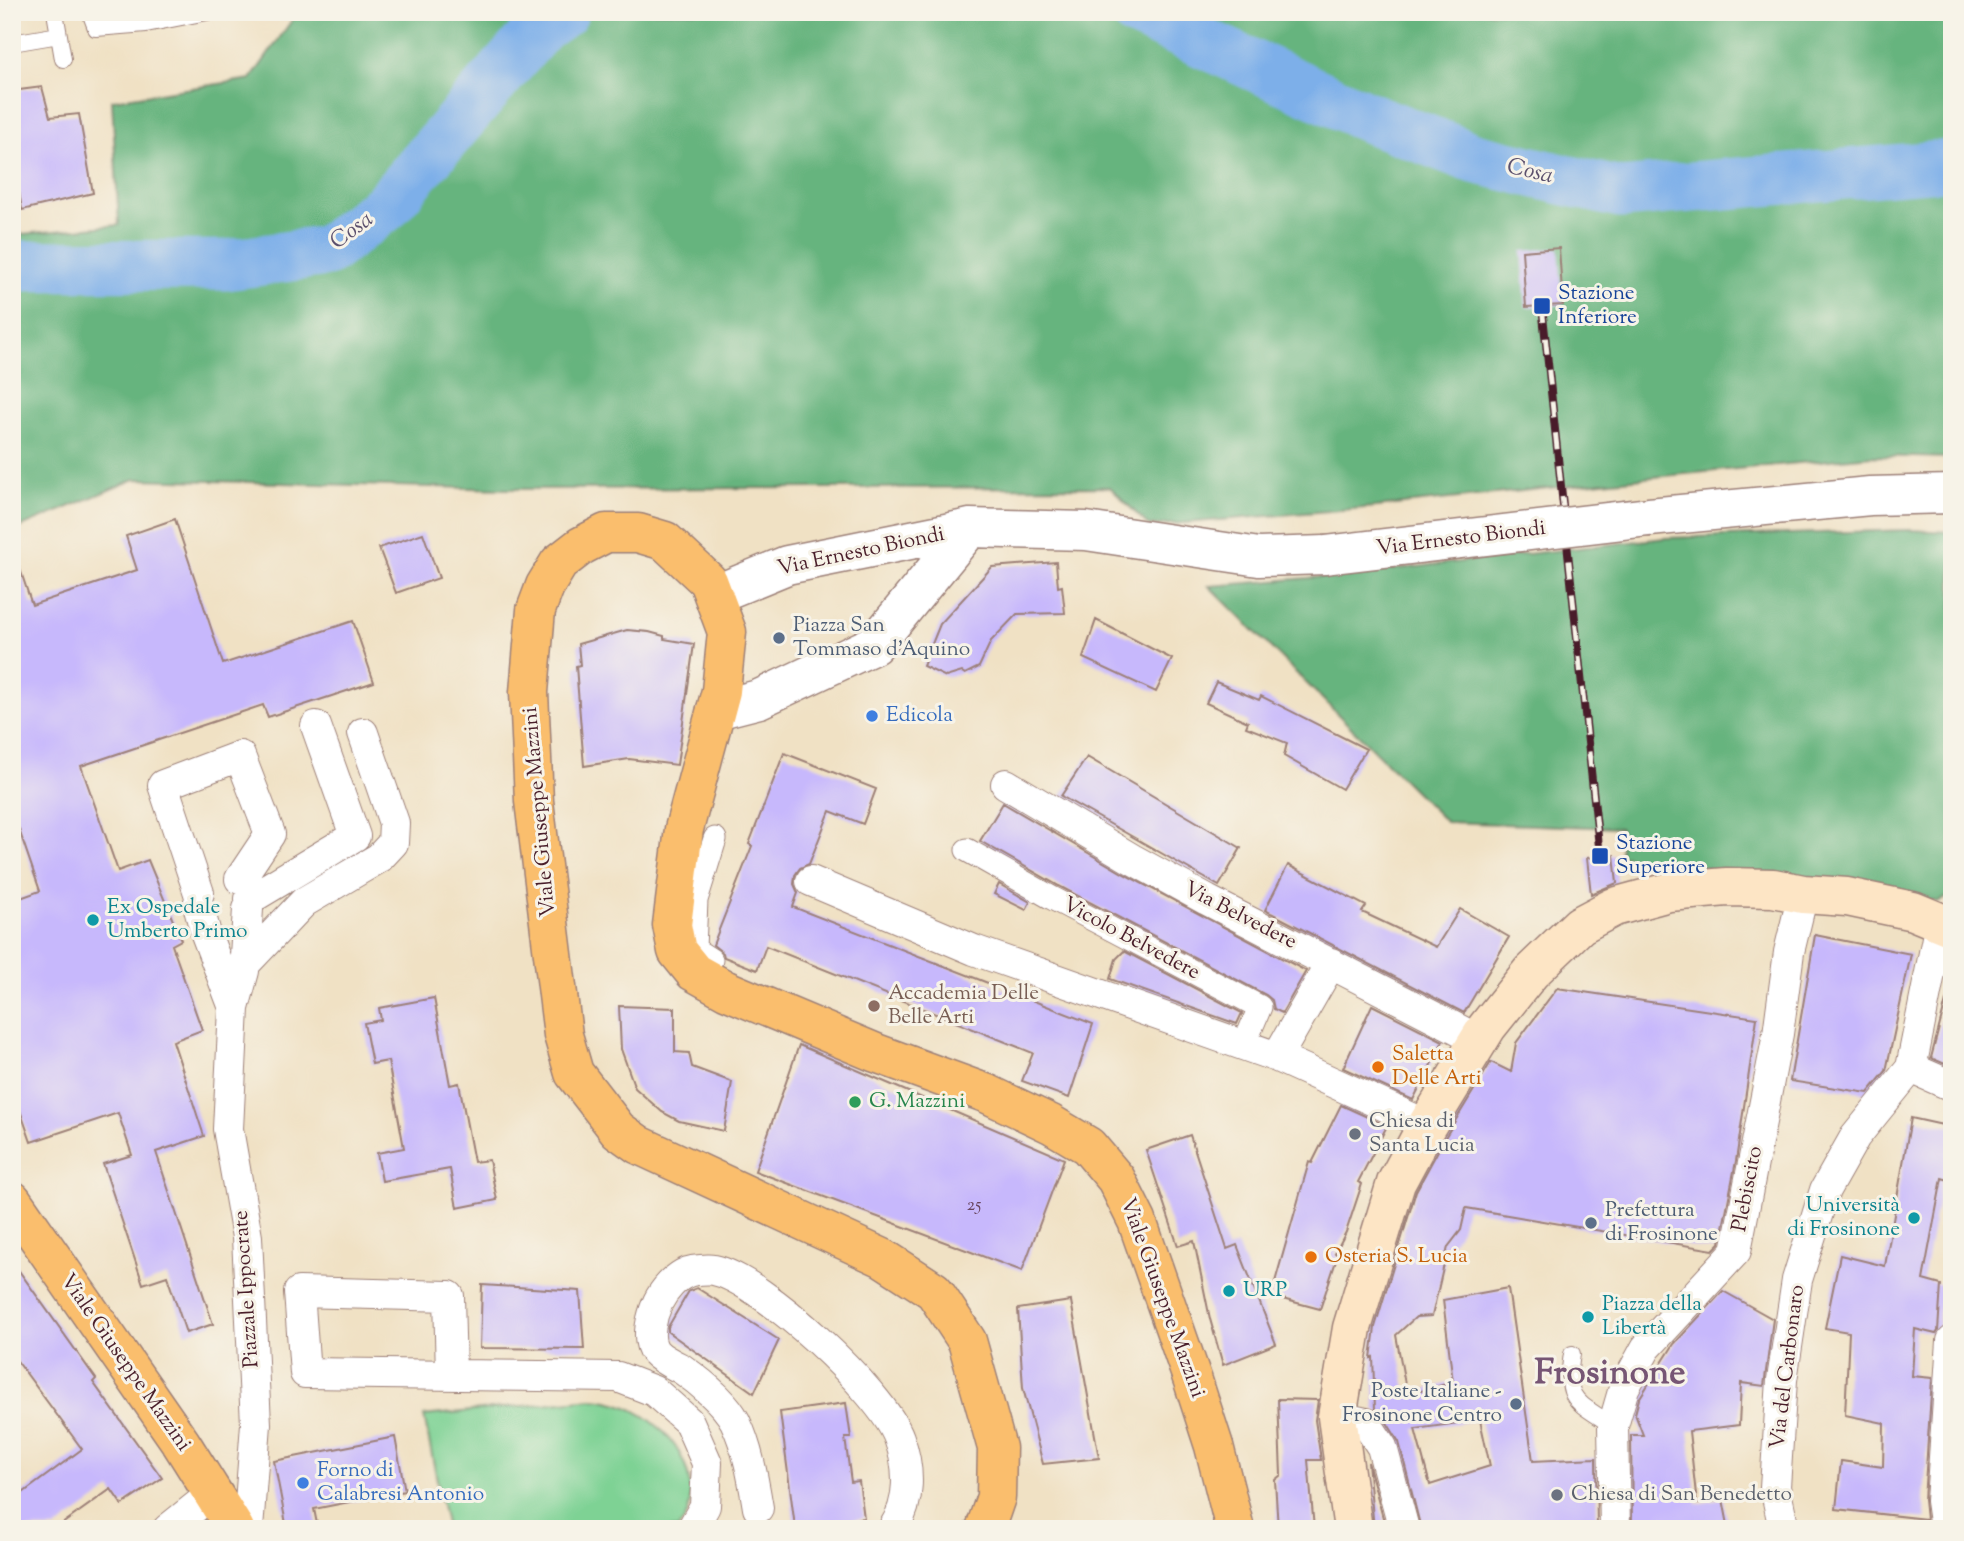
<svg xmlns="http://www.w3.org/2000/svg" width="1964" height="1541" font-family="'Sorts Mill Goudy',serif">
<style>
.green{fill:#7ed294;stroke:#647860;stroke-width:2}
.forest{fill:#66b47e;stroke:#586a54;stroke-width:2}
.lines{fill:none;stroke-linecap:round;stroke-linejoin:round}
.river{stroke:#7dafe9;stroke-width:51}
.building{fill:#c7b8fc;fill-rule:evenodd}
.service-casing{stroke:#9d8078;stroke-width:18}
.pedestrian-casing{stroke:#9d8078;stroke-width:25}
.minor-casing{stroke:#9d8078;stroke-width:32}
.tertiary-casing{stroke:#9d8078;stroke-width:41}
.secondary-casing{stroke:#9d8078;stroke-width:41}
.primary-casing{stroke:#9d8078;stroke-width:41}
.service{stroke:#fff;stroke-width:16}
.pedestrian{stroke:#fff;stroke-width:23}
.minor{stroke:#fff;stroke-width:30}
.tertiary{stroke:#fff;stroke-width:38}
.secondary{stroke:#fde5c5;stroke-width:38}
.primary{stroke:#fabe6d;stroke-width:38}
.rail-casing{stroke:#4a1f2b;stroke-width:8}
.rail{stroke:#f7f3e8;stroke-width:5;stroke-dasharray:16;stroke-linecap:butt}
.tertiary-bridge-casing{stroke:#9d8078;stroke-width:41;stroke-linecap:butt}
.tertiary-bridge{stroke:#fff;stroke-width:38}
.transit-dot{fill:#1a4fb4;stroke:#f7f3e8;stroke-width:2.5}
.service-dot{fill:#5c6f8a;stroke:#f7f3e8;stroke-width:2.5}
.shop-dot{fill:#3f7fe0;stroke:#f7f3e8;stroke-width:2.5}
.culture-dot{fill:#0f9aa8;stroke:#f7f3e8;stroke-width:2.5}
.education-dot{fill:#8d6e63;stroke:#f7f3e8;stroke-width:2.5}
.food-dot{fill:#e8710a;stroke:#f7f3e8;stroke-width:2.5}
.leisure-dot{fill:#2e9e5b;stroke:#f7f3e8;stroke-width:2.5}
.worship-dot{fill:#6b7280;stroke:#f7f3e8;stroke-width:2.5}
.labels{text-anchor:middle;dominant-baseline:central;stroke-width:6;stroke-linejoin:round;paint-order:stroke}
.number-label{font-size:18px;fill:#69455f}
.transit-label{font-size:21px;fill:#164399;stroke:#f7f3e8;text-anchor:start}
.street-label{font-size:21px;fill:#4a1f2b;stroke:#f7f3e8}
.service-label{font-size:21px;fill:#4e5e75;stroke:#f7f3e8;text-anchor:start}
.shop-label{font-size:21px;fill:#366cbe;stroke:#f7f3e8;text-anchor:start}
.culture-label{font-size:21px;fill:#0d838f;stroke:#f7f3e8;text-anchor:start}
.education-label{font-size:21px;fill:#785e54;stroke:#f7f3e8;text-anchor:start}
.food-label{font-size:21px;fill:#c56008;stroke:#f7f3e8;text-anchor:start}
.leisure-label{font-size:21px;fill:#27864d;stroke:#f7f3e8;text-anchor:start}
.worship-label{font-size:21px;fill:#5b616d;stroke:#f7f3e8;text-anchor:start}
.water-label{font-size:23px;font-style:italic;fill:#5c516e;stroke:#f7f3e8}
.town-label{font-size:35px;font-weight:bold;fill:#765574;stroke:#f7f3e8}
</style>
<rect width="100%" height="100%" fill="#f7f3e8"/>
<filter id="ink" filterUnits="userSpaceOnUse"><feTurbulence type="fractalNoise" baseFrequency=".0143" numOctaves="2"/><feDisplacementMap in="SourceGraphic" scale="14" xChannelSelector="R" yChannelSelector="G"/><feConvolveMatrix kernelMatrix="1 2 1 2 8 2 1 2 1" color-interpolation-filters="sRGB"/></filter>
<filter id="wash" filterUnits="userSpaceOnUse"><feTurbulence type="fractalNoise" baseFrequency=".00686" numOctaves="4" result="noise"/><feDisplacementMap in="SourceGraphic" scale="28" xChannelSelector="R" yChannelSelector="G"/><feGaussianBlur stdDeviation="1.57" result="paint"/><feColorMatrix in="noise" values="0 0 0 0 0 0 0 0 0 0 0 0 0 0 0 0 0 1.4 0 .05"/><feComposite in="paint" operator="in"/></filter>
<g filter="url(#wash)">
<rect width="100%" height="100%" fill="#f0e1c4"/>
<path class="green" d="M 592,1399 C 640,1401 688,1441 690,1490 C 691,1504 688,1519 677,1529 L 447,1529 L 424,1416 Z"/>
<path class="forest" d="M 292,12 L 1952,12 L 1952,458 L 1872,456 L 1612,481 L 1376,507 L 1149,526 L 1110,487 L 506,489 L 135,479 L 12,531 L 12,235 L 119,225 L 112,100 L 251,79 L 292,20 Z
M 1908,530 L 1952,532 L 1952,895 L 1939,902 L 1621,856 L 1620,828 L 1446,822 L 1209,586 L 1346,575 L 1665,538 Z"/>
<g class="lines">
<path class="river" d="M 1136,12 L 1370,118 L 1474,158 L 1620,193 L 1952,165
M 12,266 L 226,265 L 327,251 L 385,207 L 541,27 L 563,12"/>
</g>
<g id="blocks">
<path class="building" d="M 42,87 L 50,117 L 79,114 L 93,193 L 22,210 L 12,150 L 12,91 Z
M 1559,248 L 1563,305 L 1526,307 L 1522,251 Z
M 175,519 L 223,664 L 353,621 L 374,682 L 268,717 L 263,705 L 81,766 L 118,871 L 148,860 L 181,940 L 172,945 L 202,1030 L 173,1041 L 204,1136 L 156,1152 L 213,1324 L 186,1333 L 167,1276 L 143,1284 L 103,1164 L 132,1155 L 118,1113 L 31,1142 L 12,1087 L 12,901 L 40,891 L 12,809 L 12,560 L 17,560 L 32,605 L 137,570 L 126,536 Z
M 423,533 L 439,578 L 396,593 L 379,548 Z
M 1056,562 L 1058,587 L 1062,586 L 1065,613 L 1017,614 L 991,641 L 979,667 L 965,674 L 962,672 L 946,677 L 923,666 L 940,624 L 992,567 Z
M 1096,620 L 1172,659 L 1156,692 L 1083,658 Z
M 627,630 L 649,632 L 664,636 L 664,639 L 694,644 L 677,765 L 629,759 L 584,766 L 576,666 L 580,665 L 578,644 Z
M 1216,682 L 1259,700 L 1261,696 L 1366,749 L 1342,789 L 1284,756 L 1287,743 L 1246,727 L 1248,722 L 1206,703 Z
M 784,753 L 876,789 L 863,824 L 830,811 L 809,864 L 800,868 L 795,875 L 794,884 L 798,893 L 793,907 L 1093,1024 L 1069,1098 L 1022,1081 L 1033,1053 L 766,946 L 757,970 L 724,957 L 723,953 L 713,945 L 752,846 L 749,844 Z
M 1087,757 L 1241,848 L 1219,886 L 1061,796 Z
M 1003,803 L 1124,874 L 1306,971 L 1282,1013 L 1274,1009 L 1272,1000 L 1266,995 L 1059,886 L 980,841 Z
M 1614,855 L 1617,883 L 1591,894 L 1587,858 Z
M 1288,865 L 1366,906 L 1362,912 L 1436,947 L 1460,909 L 1509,937 L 1464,1013 L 1265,910 Z
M 999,884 L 1030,902 L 1026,910 L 994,894 Z
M 1815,935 L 1911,954 L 1886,1071 L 1868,1093 L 1790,1081 Z
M 1124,951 L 1242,1013 L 1237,1024 L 1110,979 L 1116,959 Z
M 1557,988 L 1757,1018 L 1736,1161 L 1720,1243 L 1713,1250 L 1466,1208 L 1461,1230 L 1448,1247 L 1432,1316 L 1416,1317 L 1396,1335 L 1407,1395 L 1453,1382 L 1443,1300 L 1508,1288 L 1533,1461 L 1596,1458 L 1597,1529 L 1421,1529 L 1399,1442 L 1381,1413 L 1375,1409 L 1373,1357 L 1371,1358 L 1375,1327 L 1416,1191 L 1446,1136 L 1491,1062 L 1511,1072 L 1516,1043 ZM 1480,1420 L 1490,1466 L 1430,1485 L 1415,1429 Z
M 434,998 L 450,1085 L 459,1083 L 474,1162 L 489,1160 L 497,1200 L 457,1208 L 450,1169 L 382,1181 L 377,1153 L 404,1148 L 388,1061 L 372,1064 L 364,1023 L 381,1020 L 379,1008 Z
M 1946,1001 L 1952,1002 L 1952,1067 L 1931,1058 Z
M 1372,1005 L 1443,1041 L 1413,1100 L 1343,1068 Z
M 619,1006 L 675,1008 L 675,1052 L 689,1053 L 692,1067 L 732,1082 L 724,1131 L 679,1121 L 662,1112 L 635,1088 L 621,1049 Z
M 799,1045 L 1064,1159 L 1022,1271 L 755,1171 Z
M 1341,1105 L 1387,1126 L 1358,1182 L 1362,1184 L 1346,1232 L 1335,1253 L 1338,1255 L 1320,1309 L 1271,1296 L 1309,1162 L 1312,1163 Z
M 1911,1118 L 1952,1127 L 1952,1181 L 1942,1178 L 1923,1280 L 1941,1285 L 1938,1331 L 1936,1334 L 1915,1329 L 1912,1376 L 1932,1378 L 1924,1500 L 1926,1519 L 1836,1509 L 1841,1461 L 1883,1467 L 1884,1423 L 1845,1415 L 1849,1332 L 1825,1328 L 1840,1255 L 1885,1266 Z
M 1190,1135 L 1227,1249 L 1237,1245 L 1276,1344 L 1223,1365 L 1210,1319 L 1194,1241 L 1178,1246 L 1146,1150 Z
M 12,1261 L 96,1379 L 93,1382 L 162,1478 L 122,1505 L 111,1489 L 55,1529 L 19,1529 L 12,1519 L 12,1501 L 82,1449 L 12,1354 Z
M 482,1285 L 580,1291 L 584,1349 L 480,1348 Z
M 697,1288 L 779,1340 L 754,1393 L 668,1332 L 668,1327 L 689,1291 Z
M 1723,1291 L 1773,1319 L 1764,1386 L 1741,1383 L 1739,1425 L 1689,1431 L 1697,1504 L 1723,1499 L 1728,1525 L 1710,1529 L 1632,1529 L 1631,1435 L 1643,1435 L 1635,1414 L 1639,1399 L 1674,1344 Z
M 1071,1301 L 1099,1458 L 1043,1464 L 1023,1388 L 1018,1309 Z
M 1278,1399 L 1318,1400 L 1315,1420 L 1321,1460 L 1308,1460 L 1314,1529 L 1278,1529 L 1275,1480 L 1281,1475 Z
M 846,1403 L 851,1438 L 845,1438 L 851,1482 L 859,1481 L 864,1518 L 795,1527 L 780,1412 Z
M 395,1437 L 405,1491 L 314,1509 L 318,1529 L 287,1529 L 274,1461 Z
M 1368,1462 L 1386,1529 L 1374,1529 Z"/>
</g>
</g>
<g filter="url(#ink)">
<use href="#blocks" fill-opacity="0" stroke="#9d8078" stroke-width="2"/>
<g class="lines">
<defs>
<path id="service" d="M 55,12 L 63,59
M 90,12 L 96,28 L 146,24
M 144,12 L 146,24 L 207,12
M 12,43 L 59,35
M 1572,1354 C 1564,1402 1577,1401 1613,1426"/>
<path id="pedestrian" d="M 967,850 L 1052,898 L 1260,1007 L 1244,1045
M 711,960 L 694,949 L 696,900 L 715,839"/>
<path id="minor" d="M 1006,784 L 1132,859 L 1207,900 L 1479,1040
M 811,881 L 974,950 L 1277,1057 L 1427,1125
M 199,893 L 163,785 L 240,756 L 270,834 L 240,879
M 250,899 L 355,836 L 316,726
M 198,905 L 206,934 L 234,1008 L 244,971 L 248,909
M 244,965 L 304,902 L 379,858 L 393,843 L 394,823 L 363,733
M 234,1008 L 228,1129 L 247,1237 L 256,1424 L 248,1529
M 1277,1057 L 1331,963
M 1911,1068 L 1952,1086
M 451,1375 L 449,1296 L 299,1292 L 305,1373 L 618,1377 L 654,1391 L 689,1422 L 707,1463 L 705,1506 L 692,1529
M 1337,1417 L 1366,1423 L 1382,1447 L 1404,1529
M 758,1508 C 753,1478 748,1448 735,1421 C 725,1402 699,1381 682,1369 C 674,1365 661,1359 655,1352 C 645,1339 652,1315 658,1302 C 664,1290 675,1277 688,1272 C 694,1270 708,1269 714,1270 C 761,1279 883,1393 899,1438 C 910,1468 911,1502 893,1529
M 168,1529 L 213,1493
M 1615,1529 L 1613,1426 L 1624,1388 L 1646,1348 L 1736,1251 L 1778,1034 L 1789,952 L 1803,894
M 1784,1529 L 1775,1487 L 1782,1380 L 1797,1280 L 1825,1190 L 1855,1137 L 1911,1068 L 1940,923
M 1945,1529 L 1941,1501 L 1952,1341"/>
<path id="tertiary" d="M 1649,517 L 1870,496 L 1952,494
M 714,595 L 787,565 L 970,528 L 1086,531 L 1259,557 L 1325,555
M 716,710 L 759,699 L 874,645 L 970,528"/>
<path id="secondary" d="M 1353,1529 L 1337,1417 L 1352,1328 L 1396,1183 L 1427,1125 L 1487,1027 L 1531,972 L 1580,925 L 1614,907 L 1669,892 L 1727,887 L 1773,888 L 1803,894 L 1847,897 L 1913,911 L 1952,927"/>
<path id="primary" d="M 12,1200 L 181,1443 L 235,1529
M 985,1529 L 996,1497 L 997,1448 L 967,1341 L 934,1291 L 883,1258 L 639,1145 L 618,1130 L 574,1073 L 563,1035 L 534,801 L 529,692 L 536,610 L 545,586 L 559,563 L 581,546 L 606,533 L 638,533 L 665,541 L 708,581 L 727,632 L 721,691 L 684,829 L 672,925 L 677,951 L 694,972 L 726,990 L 876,1053 L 988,1094 L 1051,1124 L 1088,1146 L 1116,1179 L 1137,1221 L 1193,1381 L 1214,1446 L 1235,1529"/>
</defs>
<use href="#service" class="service-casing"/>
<use href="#pedestrian" class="pedestrian-casing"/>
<use href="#minor" class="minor-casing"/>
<use href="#tertiary" class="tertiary-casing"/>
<use href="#secondary" class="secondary-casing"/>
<use href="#primary" class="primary-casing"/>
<use href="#service" class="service"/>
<use href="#pedestrian" class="pedestrian"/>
<use href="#minor" class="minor"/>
<use href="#tertiary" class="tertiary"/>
<use href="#secondary" class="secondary"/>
<use href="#primary" class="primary"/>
<defs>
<path id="rail" d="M 1542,306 L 1600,856"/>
</defs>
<use href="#rail" class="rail-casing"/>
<use href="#rail" class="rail"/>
<defs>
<path id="tertiary-bridge" d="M 1325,555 L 1649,517"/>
</defs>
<use href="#tertiary-bridge" class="tertiary-bridge-casing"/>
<use href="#tertiary-bridge" class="tertiary-bridge"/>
</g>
</g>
<g class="transit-dot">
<rect x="1533" y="297" width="18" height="18" rx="3.5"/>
<rect x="1591" y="847" width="18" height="18" rx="3.5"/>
</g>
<g class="service-dot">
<circle cx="779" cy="638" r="7"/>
<circle cx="1591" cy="1223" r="7"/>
<circle cx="1516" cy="1404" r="7"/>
</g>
<g class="shop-dot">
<circle cx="872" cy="716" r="7"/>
<circle cx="303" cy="1483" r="7"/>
</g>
<g class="culture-dot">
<circle cx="93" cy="920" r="7"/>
<circle cx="1914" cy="1218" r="7"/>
<circle cx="1229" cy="1291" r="7"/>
<circle cx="1588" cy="1317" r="7"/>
</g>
<circle class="education-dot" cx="874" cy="1006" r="7"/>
<g class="food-dot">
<circle cx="1378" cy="1067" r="7"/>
<circle cx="1311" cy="1257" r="7"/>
</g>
<circle class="leisure-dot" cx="855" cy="1102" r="7"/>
<g class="worship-dot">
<circle cx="1355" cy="1134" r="7"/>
<circle cx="1557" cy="1495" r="7"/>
</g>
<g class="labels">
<g class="number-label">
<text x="974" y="1206">25</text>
</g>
<g class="transit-label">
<text x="1558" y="294">Stazione<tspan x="1558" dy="24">Inferiore</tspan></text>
<text x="1616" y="844">Stazione<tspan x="1616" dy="24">Superiore</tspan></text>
</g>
<g class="street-label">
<text transform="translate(1461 539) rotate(-7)">Via Ernesto Biondi</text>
<text transform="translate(861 552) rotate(-12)">Via Ernesto Biondi</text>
<text transform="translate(540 812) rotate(-95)">Viale Giuseppe Mazzini</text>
<text transform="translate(1240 916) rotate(27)">Via Belvedere</text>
<text transform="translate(1131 939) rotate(28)">Vicolo Belvedere</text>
<text transform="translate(1748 1189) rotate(-79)">Plebiscito</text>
<text transform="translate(247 1289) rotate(-94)">Piazzale Ippocrate</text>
<text transform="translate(1162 1298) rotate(70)">Viale Giuseppe Mazzini</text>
<text transform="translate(125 1363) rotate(55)">Viale Giuseppe Mazzini</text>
<text transform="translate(1788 1367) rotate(-83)">Via del Carbonaro</text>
</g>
<g class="service-label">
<text x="793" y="626">Piazza San<tspan x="793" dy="24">Tommaso d'Aquino</tspan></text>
<text x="1605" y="1211">Prefettura<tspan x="1605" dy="24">di Frosinone</tspan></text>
<text x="1502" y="1392" text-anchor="end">Poste Italiane -<tspan x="1502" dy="24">Frosinone Centro</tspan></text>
</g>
<g class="shop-label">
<text x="886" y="716">Edicola</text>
<text x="317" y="1471">Forno di<tspan x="317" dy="24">Calabresi Antonio</tspan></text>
</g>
<g class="culture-label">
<text x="107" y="908">Ex Ospedale<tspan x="107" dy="24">Umberto Primo</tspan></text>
<text x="1900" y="1206" text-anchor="end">Università<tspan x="1900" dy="24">di Frosinone</tspan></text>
<text x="1243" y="1291">URP</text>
<text x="1602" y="1305">Piazza della<tspan x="1602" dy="24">Libertà</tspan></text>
</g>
<g class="education-label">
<text x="888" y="994">Accademia Delle<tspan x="888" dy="24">Belle Arti</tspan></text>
</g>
<g class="food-label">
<text x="1392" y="1055">Saletta<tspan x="1392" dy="24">Delle Arti</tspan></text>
<text x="1325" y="1257">Osteria S. Lucia</text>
</g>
<g class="leisure-label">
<text x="869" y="1102">G. Mazzini</text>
</g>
<g class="worship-label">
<text x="1369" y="1122">Chiesa di<tspan x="1369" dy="24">Santa Lucia</tspan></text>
<text x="1571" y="1495">Chiesa di San Benedetto</text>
</g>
<g class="water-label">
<text transform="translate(1530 172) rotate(13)">Cosa</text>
<text transform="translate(352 231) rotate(-36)">Cosa</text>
</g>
<g class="town-label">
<text x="1610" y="1374">Frosinone</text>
</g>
</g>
<rect width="1964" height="1541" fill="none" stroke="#f7f3e8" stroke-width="42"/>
</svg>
